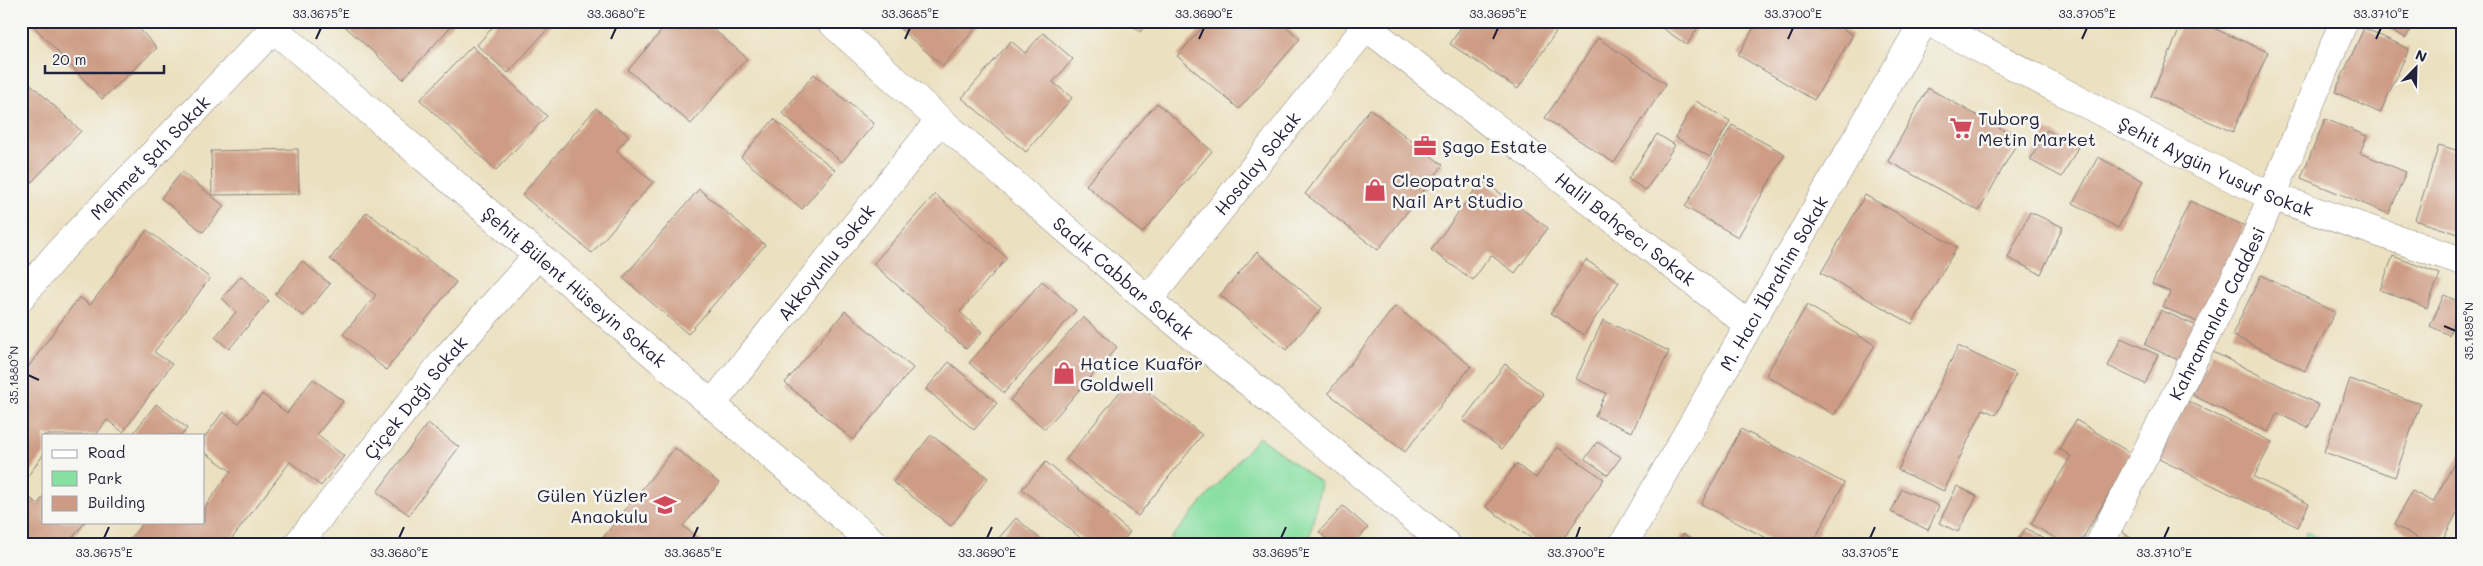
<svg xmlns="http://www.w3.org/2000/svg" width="2483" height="566" font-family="Mali,sans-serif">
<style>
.green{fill:#88dfa2;stroke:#55806e}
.building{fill:#ce9c84}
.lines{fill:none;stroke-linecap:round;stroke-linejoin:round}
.minor-casing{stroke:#86817d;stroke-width:29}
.minor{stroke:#fff;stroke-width:28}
.ticks{fill:none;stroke:#22223b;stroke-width:2}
.labels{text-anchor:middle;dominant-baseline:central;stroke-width:5;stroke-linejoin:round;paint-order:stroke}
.poi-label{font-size:18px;fill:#22223b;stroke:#f6f6f2;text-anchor:start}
.street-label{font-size:18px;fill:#22223b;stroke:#f6f6f2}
.neatline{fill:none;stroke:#22223b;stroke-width:2}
.ticks-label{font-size:12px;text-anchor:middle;fill:#22223b}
</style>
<rect width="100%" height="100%" fill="#f6f6f2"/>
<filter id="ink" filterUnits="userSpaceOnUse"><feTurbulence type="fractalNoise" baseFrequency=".02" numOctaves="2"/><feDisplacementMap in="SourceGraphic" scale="10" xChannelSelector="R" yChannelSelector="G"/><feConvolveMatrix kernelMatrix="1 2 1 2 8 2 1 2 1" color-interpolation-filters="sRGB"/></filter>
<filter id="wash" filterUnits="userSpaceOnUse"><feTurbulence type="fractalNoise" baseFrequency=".0096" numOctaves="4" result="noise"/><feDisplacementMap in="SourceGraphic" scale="20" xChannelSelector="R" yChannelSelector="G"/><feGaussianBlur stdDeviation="1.12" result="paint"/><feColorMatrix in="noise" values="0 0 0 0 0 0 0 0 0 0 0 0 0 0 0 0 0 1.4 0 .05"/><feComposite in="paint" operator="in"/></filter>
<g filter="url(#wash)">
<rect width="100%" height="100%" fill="#ebe0bf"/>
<path class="green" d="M 1259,437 L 1321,483 L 1308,545 L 1165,545 Z
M 2307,532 L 2334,545 L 2301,545 Z"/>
<g id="blocks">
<path class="building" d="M 29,21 L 132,21 L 157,48 L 102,99 Z
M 339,21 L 456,21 L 403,79 Z
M 498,21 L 553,21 L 554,22 L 508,73 L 477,45 Z
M 670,21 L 704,21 L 747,58 L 691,124 L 628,70 Z
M 891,21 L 982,21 L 943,66 Z
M 1127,21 L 1149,21 L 1140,32 Z
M 1208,21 L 1280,21 L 1300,39 L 1239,109 L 1177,56 Z
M 1465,21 L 1563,21 L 1518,89 L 1450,44 Z
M 1652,21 L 1702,21 L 1687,45 Z
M 1758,21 L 1829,21 L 1853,35 L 1814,100 L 1738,55 Z
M 2039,21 L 2054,21 L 2050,27 Z
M 2183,21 L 2197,21 L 2268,52 L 2233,132 L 2151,96 Z
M 2373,21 L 2415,21 L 2406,38 Z
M 2364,28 L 2409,49 L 2380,113 L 2335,92 Z
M 1043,33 L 1073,59 L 1053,82 L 1072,98 L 1026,152 L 962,98 L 1011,41 L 1025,53 Z
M 1598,38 L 1666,84 L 1614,163 L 1545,118 Z
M 472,46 L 547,116 L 496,170 L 420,100 Z
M 814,74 L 874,124 L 842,162 L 782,113 Z
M 21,75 L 81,131 L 21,193 Z
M 1928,88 L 2019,139 L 1979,211 L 1888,161 Z
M 1696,101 L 1730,121 L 1710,157 L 1675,137 Z
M 1157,103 L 1212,151 L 1142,233 L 1086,185 Z
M 596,108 L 629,136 L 616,151 L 653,182 L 592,253 L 522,195 Z
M 1370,109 L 1443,165 L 1378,250 L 1305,194 Z
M 774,119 L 835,170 L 802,209 L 741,157 Z
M 2325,119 L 2367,136 L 2360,153 L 2406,172 L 2389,214 L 2301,178 Z
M 1732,125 L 1785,154 L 1738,237 L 1685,207 Z
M 2047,130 L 2078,147 L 2062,177 L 2030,160 Z
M 1657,134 L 1675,145 L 1646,190 L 1628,179 Z
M 2439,145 L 2462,152 L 2462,235 L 2415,220 Z
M 298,149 L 299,194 L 212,195 L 211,151 Z
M 2098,157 L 2143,181 L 2118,228 L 2073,203 Z
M 182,172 L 224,206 L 203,232 L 161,198 Z
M 1482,180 L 1548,228 L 1515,273 L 1491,255 L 1473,280 L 1431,250 Z
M 699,189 L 765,245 L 688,334 L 623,278 Z
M 935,194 L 1007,258 L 960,312 L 982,332 L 966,349 L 945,330 L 946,328 L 873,264 Z
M 1865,195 L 1957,247 L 1912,324 L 1821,273 Z
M 2190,201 L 2245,226 L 2202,324 L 2163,307 L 2170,292 L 2152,284 Z
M 367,212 L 456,282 L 386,370 L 343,334 L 376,295 L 330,259 Z
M 2030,212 L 2063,227 L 2041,274 L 2008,258 Z
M 147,230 L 210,278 L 154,352 L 172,364 L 123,432 L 107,420 L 96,435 L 44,435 L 44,454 L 27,477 L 21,473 L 21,377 L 79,297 L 90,305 Z
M 1257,252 L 1322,308 L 1286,350 L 1220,295 Z
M 2393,256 L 2440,274 L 2427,308 L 2380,290 Z
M 1586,260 L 1619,282 L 1584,335 L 1551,313 Z
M 302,261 L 330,284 L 303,316 L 275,294 Z
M 2261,275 L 2335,312 L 2305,371 L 2232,335 Z
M 241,276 L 269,301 L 229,349 L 215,337 L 236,312 L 222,298 Z
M 1042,281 L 1076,310 L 1004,393 L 969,363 Z
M 2444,295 L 2462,303 L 2449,335 L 2430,326 Z
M 1807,305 L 1875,345 L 1834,415 L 1766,375 Z
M 1395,306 L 1471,366 L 1405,452 L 1328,393 Z
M 2161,310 L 2201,328 L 2185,363 L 2145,345 Z
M 845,311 L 913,368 L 853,440 L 785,383 Z
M 1083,317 L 1117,347 L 1045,429 L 1010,400 Z
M 1603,320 L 1669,351 L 1632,432 L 1595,416 L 1606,393 L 1576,379 Z
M 2121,338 L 2158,355 L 2145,384 L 2108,366 Z
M 1958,346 L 2016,374 L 1996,415 L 1983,409 L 1944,491 L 1898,470 Z
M 2213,352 L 2319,405 L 2308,428 L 2277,413 L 2268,432 L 2192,395 Z
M 949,362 L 997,403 L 974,430 L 926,389 Z
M 1505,364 L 1544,394 L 1502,449 L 1463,420 Z
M 1131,378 L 1202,435 L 1138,516 L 1066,459 Z
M 313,379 L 343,401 L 317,435 L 344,456 L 321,486 L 290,462 L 227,545 L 125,545 L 144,522 L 204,522 L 204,508 L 231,471 L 204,452 L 204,438 L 223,412 L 239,423 L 262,394 L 287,413 Z
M 2350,379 L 2420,404 L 2395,477 L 2324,452 Z
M 2188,401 L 2272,442 L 2254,477 L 2309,504 L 2298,527 L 2159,459 Z
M 156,404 L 187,428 L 182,435 L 132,435 Z
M 2076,420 L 2132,454 L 2079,545 L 2067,545 L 2031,524 L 2071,456 L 2059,449 Z
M 428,423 L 459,447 L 409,515 L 377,492 Z
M 1741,429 L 1844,483 L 1812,545 L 1780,545 L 1701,504 Z
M 931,435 L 988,478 L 951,526 L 893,482 Z
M 1597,442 L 1621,457 L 1608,475 L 1585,459 Z
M 1557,447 L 1604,479 L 1559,545 L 1541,545 L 1486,507 L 1516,464 L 1536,478 Z
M 675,448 L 719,483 L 683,526 L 707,545 L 597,545 Z
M 2462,449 L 2462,503 L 2440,545 L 2431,545 L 2394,525 L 2412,491 L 2433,502 Z
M 1046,462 L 1130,532 L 1120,545 L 1089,545 L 1022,489 Z
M 1957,486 L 1977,496 L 1958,532 L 1939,523 Z
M 1902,489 L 1939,506 L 1928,530 L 1891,512 Z
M 21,491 L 38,504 L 44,496 L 44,522 L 85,522 L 67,545 L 21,545 Z
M 1343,506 L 1368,528 L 1352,545 L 1333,545 L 1319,532 Z
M 1016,518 L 1047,545 L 993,545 Z
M 2026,528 L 2053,545 L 2014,545 Z
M 2120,530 L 2140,545 L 2113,545 Z
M 1683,534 L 1704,545 L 1677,545 Z"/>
</g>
</g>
<g filter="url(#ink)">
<use href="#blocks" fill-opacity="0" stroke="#86817d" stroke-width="1"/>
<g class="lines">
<defs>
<g id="minor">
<path id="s1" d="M 830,21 L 940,120 L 1148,300 L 1447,545"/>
<path id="s2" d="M 1359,21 L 1749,325"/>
<path id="s3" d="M 1927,21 L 2182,154 L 2271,196 L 2462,261"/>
<path id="s4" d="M 274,29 L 876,545"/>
<path id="s5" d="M 21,297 L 58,253 L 281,21"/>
<path id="s6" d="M 1148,300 L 1366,27"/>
<path id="s7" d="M 712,404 L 940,120"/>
<path id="s8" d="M 297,545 L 447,357 L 538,255"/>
<path id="s9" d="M 1623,545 L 1924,21"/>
<path id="s10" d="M 2099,545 L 2252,245 L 2344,21"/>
</g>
</defs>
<use href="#minor" class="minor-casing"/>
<use href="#minor" class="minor"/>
</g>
</g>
<path class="ticks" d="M 316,39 L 321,28M 611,39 L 616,28M 905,39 L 910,28M 1199,39 L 1204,28M 1493,39 L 1498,28M 1788,39 L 1793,28M 2082,39 L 2087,28M 2376,39 L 2381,28M 2444,326 L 2456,331M 28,375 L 39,380M 104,538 L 109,527M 399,538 L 404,527M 693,538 L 698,527M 987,538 L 992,527M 1281,538 L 1286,527M 1576,538 L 1580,527M 1870,538 L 1875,527M 2164,538 L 2169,527"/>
<defs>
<symbol id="supermarket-bare" viewBox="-9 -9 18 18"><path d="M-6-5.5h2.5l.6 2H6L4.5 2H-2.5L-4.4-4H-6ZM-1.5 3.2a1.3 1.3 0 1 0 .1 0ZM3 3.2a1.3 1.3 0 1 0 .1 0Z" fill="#d1495b" stroke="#f6f6f2" stroke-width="2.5" paint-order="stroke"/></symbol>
<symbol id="office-bare" viewBox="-9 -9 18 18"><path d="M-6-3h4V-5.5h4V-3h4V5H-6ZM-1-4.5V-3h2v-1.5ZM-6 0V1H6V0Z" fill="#d1495b" stroke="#f6f6f2" stroke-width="2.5" paint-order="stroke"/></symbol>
<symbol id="shop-bare" viewBox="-9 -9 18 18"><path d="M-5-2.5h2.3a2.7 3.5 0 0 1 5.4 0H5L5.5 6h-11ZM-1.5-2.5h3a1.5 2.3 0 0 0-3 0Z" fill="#d1495b" stroke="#f6f6f2" stroke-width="2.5" paint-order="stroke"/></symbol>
<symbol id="school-bare" viewBox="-9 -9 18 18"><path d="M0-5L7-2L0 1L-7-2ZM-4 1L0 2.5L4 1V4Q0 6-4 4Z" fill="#d1495b" stroke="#f6f6f2" stroke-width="2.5" paint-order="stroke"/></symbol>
</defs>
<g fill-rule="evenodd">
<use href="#supermarket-bare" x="1945" y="112" width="32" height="32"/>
<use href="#office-bare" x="1409" y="130" width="32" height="32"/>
<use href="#shop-bare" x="1359" y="174" width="32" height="32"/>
<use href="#shop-bare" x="1048" y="357" width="32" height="32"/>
<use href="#school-bare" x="649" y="489" width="32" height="32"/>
</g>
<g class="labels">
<g class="poi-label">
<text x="1978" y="118">Tuborg<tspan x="1978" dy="21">Metin Market</tspan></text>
<text x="1442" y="146">Şago Estate</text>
<text x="1392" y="180">Cleopatra's<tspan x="1392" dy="21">Nail Art Studio</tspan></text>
<text x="1080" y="363">Hatice Kuaför<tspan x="1080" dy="21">Goldwell</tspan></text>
<text x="648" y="495" text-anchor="end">Gülen Yüzler<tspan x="648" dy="21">Anaokulu</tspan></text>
</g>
<g class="street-label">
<text stroke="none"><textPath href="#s5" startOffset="190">Mehmet Şah Sokak</textPath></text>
<text stroke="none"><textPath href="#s6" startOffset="175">Hosalay Sokak</textPath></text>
<text stroke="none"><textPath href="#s3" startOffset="324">Şehit Aygün Yusuf Sokak</textPath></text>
<text stroke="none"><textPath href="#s2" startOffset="338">Halil Bahçecı Sokak</textPath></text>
<text stroke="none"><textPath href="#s7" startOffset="182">Akkoyunlu Sokak</textPath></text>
<text stroke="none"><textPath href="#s1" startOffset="390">Sadık Cabbar Sokak</textPath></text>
<text stroke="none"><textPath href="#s9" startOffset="302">M. Hacı İbrahim Sokak</textPath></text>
<text stroke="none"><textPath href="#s4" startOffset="396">Şehit Bülent Hüseyin Sokak</textPath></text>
<text stroke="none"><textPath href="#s10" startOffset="260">Kahramanlar Caddesi</textPath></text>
<text stroke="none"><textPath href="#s8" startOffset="189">Çiçek Dağı Sokak</textPath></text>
</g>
</g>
<rect width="2483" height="566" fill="none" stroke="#f6f6f2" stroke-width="55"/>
<rect x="42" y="434" width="162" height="90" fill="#f6f6f2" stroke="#a1a1a9"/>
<rect x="52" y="450" width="25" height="8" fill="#ffffff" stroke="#a1a1a9"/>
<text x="88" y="458" font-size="15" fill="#22223b">Road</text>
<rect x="52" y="471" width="25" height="15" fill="#88dfa2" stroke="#a1a1a9"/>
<text x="88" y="484" font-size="15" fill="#22223b">Park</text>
<rect x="52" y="496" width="25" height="15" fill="#ce9c84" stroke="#a1a1a9"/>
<text x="88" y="508" font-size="15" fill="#22223b">Building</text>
<g transform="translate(2416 68) rotate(23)" stroke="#f6f6f2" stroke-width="4" paint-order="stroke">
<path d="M0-4L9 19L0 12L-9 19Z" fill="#22223b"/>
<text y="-8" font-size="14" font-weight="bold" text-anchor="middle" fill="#22223b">N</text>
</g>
<path d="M45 65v8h119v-8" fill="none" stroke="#22223b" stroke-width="2.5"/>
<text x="52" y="65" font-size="15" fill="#22223b" stroke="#f6f6f2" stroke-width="4" paint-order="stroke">20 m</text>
<rect x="28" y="28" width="2428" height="510" class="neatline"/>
<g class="ticks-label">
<text x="321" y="18">33.3675°E</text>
<text x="616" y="18">33.3680°E</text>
<text x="910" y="18">33.3685°E</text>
<text x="1204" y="18">33.3690°E</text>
<text x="1498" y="18">33.3695°E</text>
<text x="1793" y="18">33.3700°E</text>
<text x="2087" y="18">33.3705°E</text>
<text x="2381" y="18">33.3710°E</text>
<text transform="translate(2469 331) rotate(-90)" y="4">35.1895°N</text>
<text transform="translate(14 375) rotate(-90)" y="4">35.1880°N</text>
<text x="104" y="557">33.3675°E</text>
<text x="399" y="557">33.3680°E</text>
<text x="693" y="557">33.3685°E</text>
<text x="987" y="557">33.3690°E</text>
<text x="1281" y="557">33.3695°E</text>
<text x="1576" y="557">33.3700°E</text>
<text x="1870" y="557">33.3705°E</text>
<text x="2164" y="557">33.3710°E</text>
</g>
</svg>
